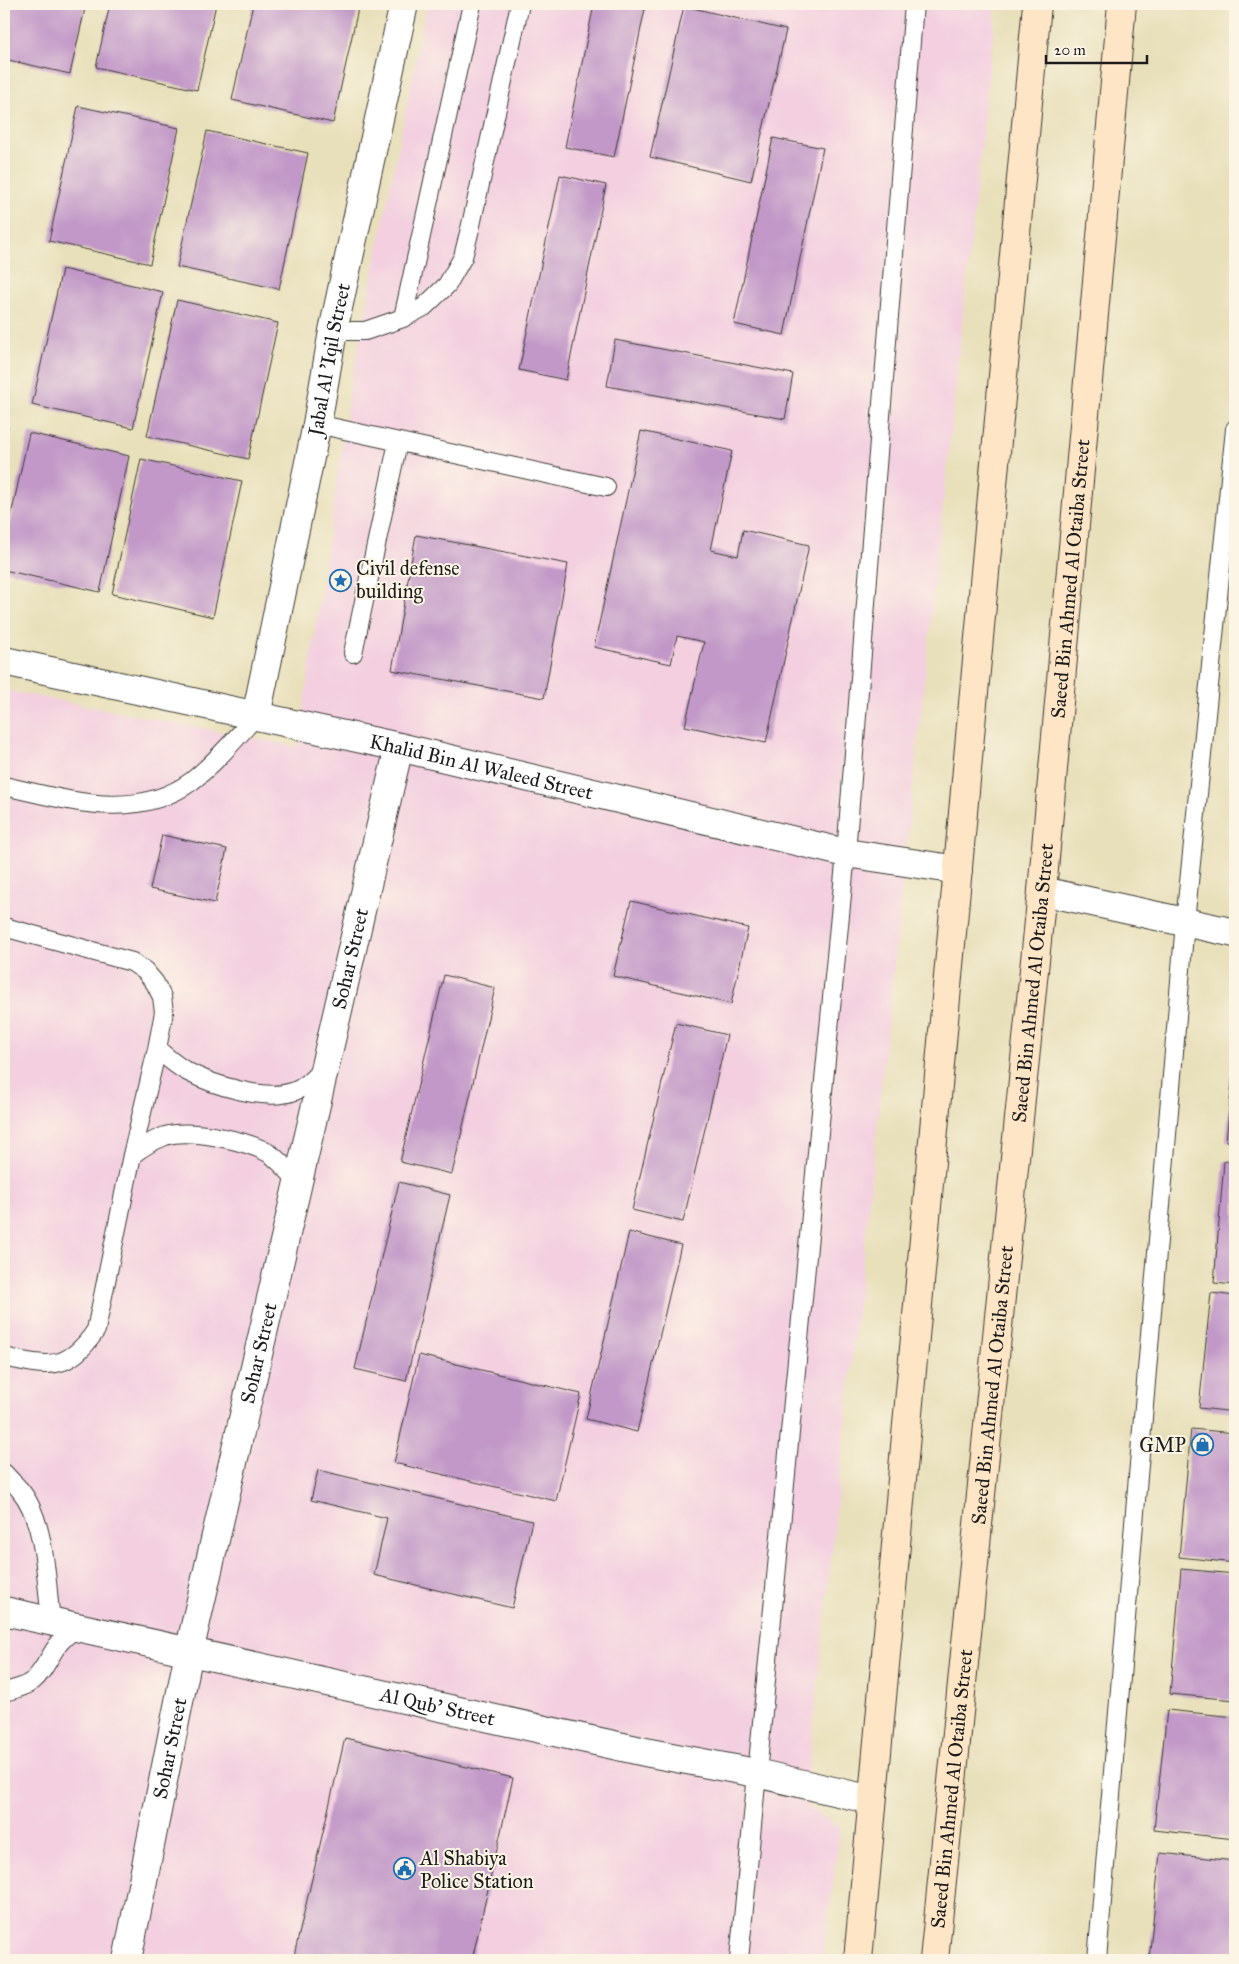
<svg xmlns="http://www.w3.org/2000/svg" width="1239" height="1964" font-family="'IM FELL Great Primer',serif">
<style>
.built{fill:#f3cfe0}
.building{fill:#c198c7}
.lines{fill:none;stroke-linecap:round;stroke-linejoin:round}
.service-casing{stroke:#3b3934;stroke-width:20}
.minor-casing{stroke:#3b3934;stroke-width:30}
.secondary-casing{stroke:#3b3934;stroke-width:30}
.service{stroke:#fff;stroke-width:18}
.minor{stroke:#fff;stroke-width:28}
.secondary{stroke:#fde5c5;stroke-width:28}
.labels{text-anchor:middle;dominant-baseline:central;stroke-width:4;stroke-linejoin:round;paint-order:stroke}
.street-label{font-size:20px;fill:#1c1c1c;stroke:#fcf5e5}
.poi-label{font-size:20px;fill:#1c1c1c;stroke:#fcf5e5;text-anchor:start}
</style>
<rect width="100%" height="100%" fill="#fcf5e5"/>
<filter id="ink" filterUnits="userSpaceOnUse"><feTurbulence type="fractalNoise" baseFrequency=".02" numOctaves="2"/><feDisplacementMap in="SourceGraphic" scale="10" xChannelSelector="R" yChannelSelector="G"/><feConvolveMatrix kernelMatrix="1 2 1 2 8 2 1 2 1" color-interpolation-filters="sRGB"/></filter>
<filter id="wash" filterUnits="userSpaceOnUse"><feTurbulence type="fractalNoise" baseFrequency=".0096" numOctaves="4" result="noise"/><feDisplacementMap in="SourceGraphic" scale="20" xChannelSelector="R" yChannelSelector="G"/><feGaussianBlur stdDeviation="1.12" result="paint"/><feColorMatrix in="noise" values="0 0 0 0 0 0 0 0 0 0 0 0 0 0 0 0 0 1.4 0 .05"/><feComposite in="paint" operator="in"/></filter>
<g filter="url(#wash)">
<rect width="100%" height="100%" fill="#e8e0bb"/>
<path class="built" d="M 427,4 L 996,4 L 805,1804 L 840,1828 L 823,1960 L 4,1960 L 4,690 L 298,747 L 351,383 Z"/>
<g id="blocks">
<path class="building" d="M 4,4 L 86,4 L 70,74 L 4,59 Z
M 110,4 L 216,4 L 197,90 L 96,67 Z
M 253,4 L 359,4 L 333,123 L 232,100 Z
M 594,4 L 646,4 L 614,157 L 565,147 Z
M 684,6 L 786,30 L 751,181 L 650,157 Z
M 78,106 L 179,128 L 150,264 L 49,241 Z
M 207,131 L 308,153 L 279,289 L 177,267 Z
M 773,138 L 823,148 L 784,335 L 734,324 Z
M 560,175 L 606,185 L 566,380 L 519,370 Z
M 62,269 L 163,292 L 133,428 L 32,405 Z
M 177,300 L 278,323 L 248,459 L 147,436 Z
M 615,340 L 793,374 L 785,419 L 607,386 Z
M 4,426 L 8,427 L 5,445 L 4,445 Z
M 641,431 L 732,451 L 711,550 L 738,556 L 743,530 L 809,545 L 766,743 L 685,726 L 704,642 L 677,636 L 671,664 L 594,647 Z
M 29,433 L 129,456 L 100,592 L 4,570 L 4,548 Z
M 141,459 L 242,481 L 213,617 L 112,594 Z
M 416,535 L 568,564 L 544,698 L 392,670 Z
M 162,835 L 227,849 L 215,903 L 150,889 Z
M 631,901 L 748,928 L 731,1004 L 613,976 Z
M 444,975 L 495,988 L 452,1174 L 400,1162 Z
M 676,1023 L 727,1035 L 683,1222 L 632,1210 Z
M 1234,1062 L 1235,1062 L 1235,1142 L 1226,1141 Z
M 1224,1161 L 1235,1162 L 1235,1285 L 1214,1283 Z
M 399,1182 L 450,1195 L 406,1381 L 355,1369 Z
M 629,1232 L 681,1245 L 637,1432 L 586,1419 Z
M 1211,1293 L 1235,1296 L 1235,1412 L 1199,1408 Z
M 419,1355 L 581,1394 L 556,1501 L 394,1463 Z
M 1191,1429 L 1235,1433 L 1235,1563 L 1179,1557 Z
M 318,1470 L 532,1521 L 512,1608 L 374,1575 L 387,1518 L 311,1500 Z
M 1181,1569 L 1235,1574 L 1235,1700 L 1170,1694 Z
M 1167,1710 L 1235,1717 L 1235,1839 L 1154,1830 Z
M 345,1738 L 513,1778 L 472,1960 L 293,1960 Z
M 1160,1853 L 1235,1861 L 1235,1960 L 1149,1960 Z"/>
</g>
</g>
<g filter="url(#ink)">
<use href="#blocks" fill-opacity="0" stroke="#3b3934" stroke-width="1"/>
<g class="lines">
<defs>
<path id="service" d="M 403,318 L 472,4
M 333,331 L 365,331 L 403,318 L 424,307 L 447,285 L 463,257 L 471,225 L 520,4
M 317,424 L 606,487
M 353,653 L 398,442
M 4,786 C 66,799 135,823 192,781 C 216,762 236,738 256,716
M 4,927 L 132,962 L 145,971 L 155,983 L 162,997 L 164,1012 L 157,1049 L 132,1155 L 96,1330 C 68,1372 48,1367 4,1357
M 157,1049 C 167,1057 176,1066 188,1072 C 213,1085 264,1101 292,1092 C 305,1088 313,1079 322,1069
M 132,1155 C 142,1147 152,1141 165,1136 C 190,1128 252,1141 273,1156 C 282,1164 290,1172 297,1181
M 4,1473 C 9,1479 15,1484 20,1490 C 46,1521 46,1582 51,1621
M 4,1692 C 38,1685 38,1676 55,1649 C 60,1640 69,1634 77,1627
M 739,1960 L 846,853 L 914,4
M 1097,1960 L 1185,922 L 1235,429"/>
<g id="minor">
<path id="s1" d="M 4,661 L 399,747 L 846,853 L 958,870"/>
<path id="s2" d="M 256,716 L 317,424 L 333,331 L 404,4"/>
<path d="M 1042,891 L 1235,933"/>
<path id="s3" d="M 4,1611 L 650,1753 L 756,1773 L 872,1800"/>
<path id="s4" d="M 127,1960 L 189,1652 L 399,747"/>
</g>
<g id="secondary">
<path d="M 858,1960 L 1037,4"/>
<path id="s5" d="M 934,1960 L 1042,891 L 1122,4"/>
</g>
</defs>
<use href="#service" class="service-casing"/>
<use href="#minor" class="minor-casing"/>
<use href="#secondary" class="secondary-casing"/>
<use href="#service" class="service"/>
<use href="#minor" class="minor"/>
<use href="#secondary" class="secondary"/>
</g>
</g>
<defs>
<symbol id="sight-ring" viewBox="-11 -11 22 22"><circle r="9.5" fill="#fcf5e5" stroke="#1f6fb2" stroke-width="1.5"/><path d="M0-6L1.8-2.2L6-1.7L2.9 1.2L3.7 5.4L0 3.3L-3.7 5.4L-2.9 1.2L-6-1.7L-1.8-2.2Z" fill="#1f6fb2"/></symbol>
<symbol id="shop-ring" viewBox="-11 -11 22 22"><circle r="9.5" fill="#fcf5e5" stroke="#1f6fb2" stroke-width="1.5"/><path d="M-5-2.5h2.3a2.7 3.5 0 0 1 5.4 0H5L5.5 6h-11ZM-1.5-2.5h3a1.5 2.3 0 0 0-3 0Z" fill="#1f6fb2"/></symbol>
<symbol id="civic-ring" viewBox="-11 -11 22 22"><circle r="9.5" fill="#fcf5e5" stroke="#1f6fb2" stroke-width="1.5"/><path d="M-.6-6.5H3V-4.5H.6V-3L4-1V1h2V6H-6V1h2V-1L-.6-3ZM-1.2 2.5V6h2.4V2.5Z" fill="#1f6fb2"/></symbol>
</defs>
<g fill-rule="evenodd">
<use href="#sight-ring" x="328" y="568" width="25" height="25"/>
<use href="#shop-ring" x="1190" y="1432" width="25" height="25"/>
<use href="#civic-ring" x="392" y="1856" width="25" height="25"/>
</g>
<g class="labels">
<g class="street-label">
<text stroke="none"><textPath href="#s2" startOffset="364">Jabal Al 'Iqil Street</textPath></text>
<text stroke="none"><textPath href="#s5" startOffset="1388">Saeed Bin Ahmed Al Otaiba Street</textPath></text>
<text stroke="none"><textPath href="#s1" startOffset="489">Khalid Bin Al Waleed Street</textPath></text>
<text stroke="none"><textPath href="#s4" startOffset="1026">Sohar Street</textPath></text>
<text stroke="none"><textPath href="#s5" startOffset="982">Saeed Bin Ahmed Al Otaiba Street</textPath></text>
<text stroke="none"><textPath href="#s4" startOffset="621">Sohar Street</textPath></text>
<text stroke="none"><textPath href="#s5" startOffset="578">Saeed Bin Ahmed Al Otaiba Street</textPath></text>
<text stroke="none"><textPath href="#s3" startOffset="444">Al Qub' Street</textPath></text>
<text stroke="none"><textPath href="#s4" startOffset="216">Sohar Street</textPath></text>
<text stroke="none"><textPath href="#s5" startOffset="172">Saeed Bin Ahmed Al Otaiba Street</textPath></text>
</g>
<g class="poi-label">
<text x="356" y="568">Civil defense<tspan x="356" dy="23">building</tspan></text>
<text x="1186" y="1445" text-anchor="end">GMP</text>
<text x="420" y="1858">Al Shabiya<tspan x="420" dy="23">Police Station</tspan></text>
</g>
</g>
<rect width="1239" height="1964" fill="none" stroke="#fcf5e5" stroke-width="20"/>
<path d="M1046 55v8h101v-8" fill="none" stroke="#1c1c1c" stroke-width="2.5"/>
<text x="1054" y="55" font-size="15" fill="#1c1c1c" stroke="#fcf5e5" stroke-width="4" paint-order="stroke">20 m</text>
</svg>
